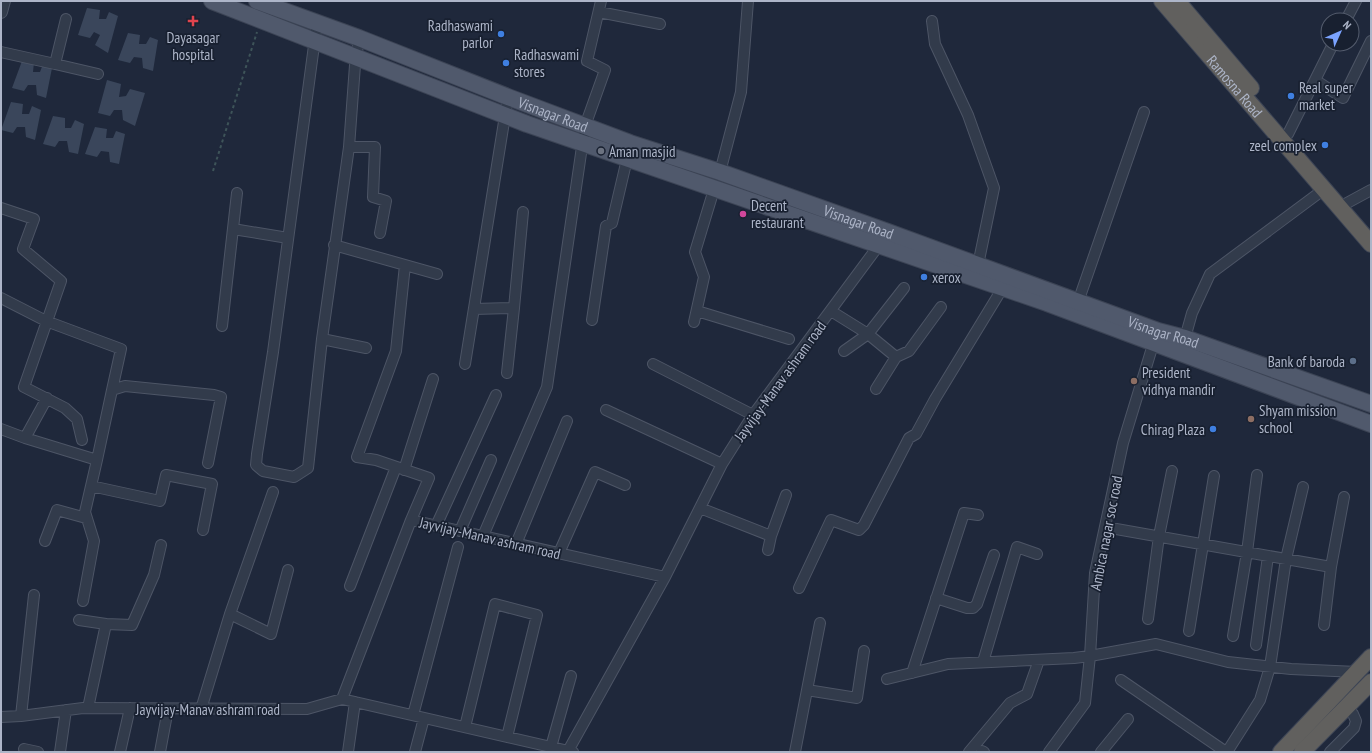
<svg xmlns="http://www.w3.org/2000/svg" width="1372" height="753" font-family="'PT Sans Narrow',sans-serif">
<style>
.building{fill:#3a465b}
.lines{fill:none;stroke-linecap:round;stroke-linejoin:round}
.minor-casing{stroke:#4d5566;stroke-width:12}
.tertiary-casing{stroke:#4d5566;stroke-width:14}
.primary-casing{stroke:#3c4455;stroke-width:18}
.trunk-casing{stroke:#3d4556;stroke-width:18}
.path{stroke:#3e5459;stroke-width:2;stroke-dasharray:3 3;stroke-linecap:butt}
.minor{stroke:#323b4b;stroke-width:10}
.tertiary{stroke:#323b4b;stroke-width:12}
.primary{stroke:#50596c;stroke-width:16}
.trunk{stroke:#61605e;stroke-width:16}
.health-dot{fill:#e0444e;stroke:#182030;stroke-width:1.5}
.shop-dot{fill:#3f7fe0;stroke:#182030;stroke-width:1.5}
.worship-dot{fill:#6b7280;stroke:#182030;stroke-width:1.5}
.hotel-dot{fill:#d1479c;stroke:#182030;stroke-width:1.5}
.service-dot{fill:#5c6f8a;stroke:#182030;stroke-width:1.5}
.education-dot{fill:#8d6e63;stroke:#182030;stroke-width:1.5}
.labels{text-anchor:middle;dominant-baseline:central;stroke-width:3.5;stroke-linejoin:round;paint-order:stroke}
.poi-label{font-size:15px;fill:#adb5c8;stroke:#182030;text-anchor:start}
.street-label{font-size:15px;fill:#adb5c8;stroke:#182030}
</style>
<rect width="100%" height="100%" fill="#1f283b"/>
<path class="building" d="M 87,8 L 100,10 L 99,19 L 106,19 L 109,12 L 118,16 L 108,53 L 95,45 L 100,35 L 94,32 L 90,38 L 78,35 Z
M 128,33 L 140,35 L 139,44 L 146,44 L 150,37 L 158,40 L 153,71 L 143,68 L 142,58 L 134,57 L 130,63 L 118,60 Z
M 22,61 L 34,62 L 33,72 L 40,72 L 43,64 L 52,68 L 46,98 L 37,95 L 36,85 L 28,85 L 24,91 L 12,88 Z
M 107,80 L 121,84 L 119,97 L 126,96 L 130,89 L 145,93 L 135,126 L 123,120 L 122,110 L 114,110 L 110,116 L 98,113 Z
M 11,102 L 23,104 L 22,114 L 29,114 L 32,106 L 41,110 L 35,140 L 26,137 L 25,127 L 17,127 L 13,133 L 1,130 Z
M 53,116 L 65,118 L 65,128 L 71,128 L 75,120 L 84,124 L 78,154 L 69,152 L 67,141 L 59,141 L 55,147 L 43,144 Z
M 95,127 L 107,129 L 106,138 L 113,138 L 116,131 L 125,134 L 119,164 L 110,162 L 109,152 L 101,151 L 97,157 L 85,154 Z"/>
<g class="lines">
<defs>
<path id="minor" d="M 599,12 L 660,24
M 1346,20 L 1356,1
M 932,21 L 935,44 L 968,115 L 994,188 L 978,265
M 317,23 L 273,352 L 257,454 L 256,465 L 263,471 L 294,477 L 308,468 L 322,339 L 366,348
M 359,38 L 355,65 L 349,147 L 375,147 L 373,197 L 386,201 L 380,233
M 1,52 L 55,64 L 66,19
M 55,64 L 98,74
M 1315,80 L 1343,98 L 1371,41
M 1288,134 L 1333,44
M 720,172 L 741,92 L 748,1
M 1347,203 L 1371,190
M 1,208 L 34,219 L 23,249 L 61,281 L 24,387 L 65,408 L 77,419 L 82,440
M 233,229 L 288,238
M 334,245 L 437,274
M 405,265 L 396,351 L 357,457 L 376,460 L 429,478 L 411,520
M 1,298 L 46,321 L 121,349 L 112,390
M 1078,302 L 1144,112
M 474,309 L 514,308 L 523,212
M 697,311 L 789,339
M 831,311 L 868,334 L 844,351
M 592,320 L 606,226 L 612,223 L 627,159
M 694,322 L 704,277 L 695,252 L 715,186
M 222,326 L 237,193
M 1185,338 L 1192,313 L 1210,274 L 1323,190
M 322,339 L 349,147
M 896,357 L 868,334 L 904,288
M 465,364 L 508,97
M 653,364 L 753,415
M 507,373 L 514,308
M 876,389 L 896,357 L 909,351 L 941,307
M 606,410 L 722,464
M 1,429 L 25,438 L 47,398
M 25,438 L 97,460
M 404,470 L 433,379
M 91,486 L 160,501 L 166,475 L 212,484 L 203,530
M 700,508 L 771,536 L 786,495
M 436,526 L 496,395
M 1105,527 L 1331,567 L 1324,625
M 460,531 L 491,460
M 483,536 L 547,387 L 585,126 L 605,70 L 587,61 L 601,1
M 45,541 L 57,510 L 86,518
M 516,544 L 567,421
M 768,550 L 771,536
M 559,553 L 595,472 L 625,485
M 1331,567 L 1344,497
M 350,586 L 396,467
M 799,588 L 831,520 L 859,530 L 864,525 L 909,438 L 916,434 L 935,399 L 1005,284
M 936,598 L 967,608 L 973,608 L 977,604 L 994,555
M 83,601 L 94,541 L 85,512 L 97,460 L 112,390 L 125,386 L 214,395 L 221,397 L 208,463
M 230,614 L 271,634 L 288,570
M 1148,619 L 1159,536 L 1172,471
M 79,620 L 106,624
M 1189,631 L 1214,476
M 1233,636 L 1247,552 L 1257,475
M 1256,645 L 1268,556
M 983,662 L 1017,547 L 1037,554
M 912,673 L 964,513 L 978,515
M 887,679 L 948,664 L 1074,658 L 1090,656 L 1095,573 L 1123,443 L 1155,338
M 1121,680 L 1226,752
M 807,690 L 857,698 L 864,651
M 342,699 L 411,520 L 665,577
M 88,708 L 106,624 L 132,625 L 154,575 L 161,545
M 201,709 L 230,614 L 273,492
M 413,715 L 458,547
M 21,716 L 34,595
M 1,717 L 21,716 L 83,708 L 307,709 L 342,699 L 573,752
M 465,727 L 495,604 L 537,615 L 507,737
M 551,747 L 571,676
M 24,749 L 38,752
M 568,751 L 665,577 L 722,464 L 753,415 L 882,241
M 982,751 L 984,752
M 60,752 L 66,710
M 120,752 L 130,708
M 160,752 L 168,709
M 348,752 L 355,702
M 415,752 L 424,718
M 795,752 L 820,623
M 969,752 L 1010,703 L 1027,694 L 1039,660
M 1049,752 L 1085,703 L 1090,656 L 1156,644 L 1228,662 L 1291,669 L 1357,672
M 1101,752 L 1128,719
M 1227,752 L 1260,700 L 1270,667 L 1286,559 L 1303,487
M 1330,752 L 1354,728 L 1356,721 L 1353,714 L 1347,707"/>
<path id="tertiary" d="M 1,12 L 4,1"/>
<g id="primary">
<path d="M 212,1 L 527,124 L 1047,303 L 1371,424"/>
<path id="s1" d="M 257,1 L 359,38 L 508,97 L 630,143 L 720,172 L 888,232 L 1158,331 L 1185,338 L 1371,404"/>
</g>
<g id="trunk">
<path id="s2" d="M 1162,1 L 1371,244"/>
<path d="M 1177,1 L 1251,88"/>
<path d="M 1281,752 L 1371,657"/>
<path d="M 1302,752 L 1371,682"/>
</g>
</defs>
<use href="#minor" class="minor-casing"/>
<use href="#tertiary" class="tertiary-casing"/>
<use href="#primary" class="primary-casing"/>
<use href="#trunk" class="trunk-casing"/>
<path class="path" d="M 213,171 L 257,32"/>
<use href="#minor" class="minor"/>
<use href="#tertiary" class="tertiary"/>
<use href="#primary" class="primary"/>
<use href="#trunk" class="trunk"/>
</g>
<path class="health-dot" d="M191 15h4v4h4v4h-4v4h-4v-4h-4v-4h4z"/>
<g class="shop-dot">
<circle cx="501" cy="34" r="4"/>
<circle cx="506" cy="63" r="4"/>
<circle cx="1291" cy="96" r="4"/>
<circle cx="1325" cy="145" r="4"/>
<circle cx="924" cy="277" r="4"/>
<circle cx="1213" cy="429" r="4"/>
</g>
<circle class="worship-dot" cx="601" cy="151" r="4"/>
<circle class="hotel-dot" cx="743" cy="214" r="4"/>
<circle class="service-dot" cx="1353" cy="361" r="4"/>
<g class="education-dot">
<circle cx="1134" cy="381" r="4"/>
<circle cx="1251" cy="419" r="4"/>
</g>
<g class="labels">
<g class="poi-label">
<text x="493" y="25" text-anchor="end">Radhaswami<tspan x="493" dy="17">parlor</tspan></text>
<text x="193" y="37" text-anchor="middle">Dayasagar<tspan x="193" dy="17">hospital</tspan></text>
<text x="514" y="54">Radhaswami<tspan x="514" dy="17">stores</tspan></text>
<text x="1299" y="87">Real super<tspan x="1299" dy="17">market</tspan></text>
<text x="1317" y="145" text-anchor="end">zeel complex</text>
<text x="609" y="151">Aman masjid</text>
<text x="751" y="205">Decent<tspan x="751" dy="17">restaurant</tspan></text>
<text x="932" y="277">xerox</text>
<text x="1345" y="361" text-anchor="end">Bank of baroda</text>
<text x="1142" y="372">President<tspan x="1142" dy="17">vidhya mandir</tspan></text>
<text x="1259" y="410">Shyam mission<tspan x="1259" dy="17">school</tspan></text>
<text x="1205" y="429" text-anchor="end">Chirag Plaza</text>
</g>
<g class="street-label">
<text stroke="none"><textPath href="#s2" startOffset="112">Ramosna Road</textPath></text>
<text stroke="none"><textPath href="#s1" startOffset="317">Visnagar Road</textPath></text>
<text stroke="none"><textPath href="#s1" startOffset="641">Visnagar Road</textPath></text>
<text stroke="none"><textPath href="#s1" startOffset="965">Visnagar Road</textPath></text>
<text transform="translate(780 381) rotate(-54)">Jayvijay-Manav ashram road</text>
<text transform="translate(1106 533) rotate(-79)">Ambica nagar soc road</text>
<text transform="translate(490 538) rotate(13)">Jayvijay-Manav ashram road</text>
<text x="208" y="709">Jayvijay-Manav ashram road</text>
</g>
</g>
<rect width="1372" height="753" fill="none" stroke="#adb5c8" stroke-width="4"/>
<g transform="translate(1340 32) rotate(45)"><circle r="19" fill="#182030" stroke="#545c6d"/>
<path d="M0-3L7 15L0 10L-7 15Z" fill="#7ba3ff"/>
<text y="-6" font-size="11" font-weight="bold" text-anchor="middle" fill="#adb5c8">N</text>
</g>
</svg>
